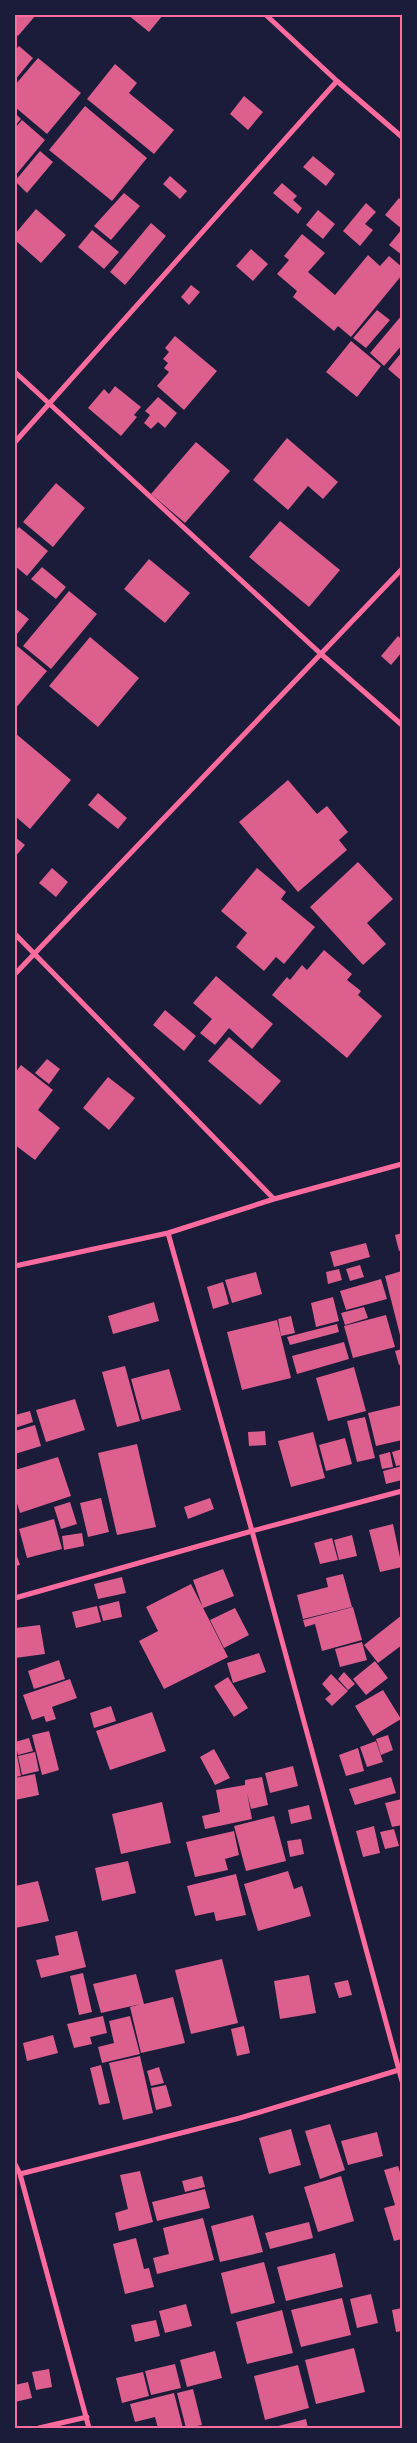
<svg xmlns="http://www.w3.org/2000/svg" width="417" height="2443" font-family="Helvetica,sans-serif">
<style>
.building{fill:#dd5f8e}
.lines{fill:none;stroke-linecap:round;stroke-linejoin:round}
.minor{stroke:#ff6b9d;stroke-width:5}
.neatline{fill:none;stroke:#ff6b9d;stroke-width:2}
</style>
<rect width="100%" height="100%" fill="#1b1b3a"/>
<path class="building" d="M 15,15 L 36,15 L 18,36 L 15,34 Z
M 128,15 L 163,15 L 149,32 Z
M 19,46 L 33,58 L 15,80 L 15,50 Z
M 38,58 L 81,93 L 47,134 L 15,107 L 15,85 Z
M 115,64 L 137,83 L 129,93 L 174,130 L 154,154 L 87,99 Z
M 244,96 L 263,112 L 248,130 L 230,114 Z
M 85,106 L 147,158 L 112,201 L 49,150 Z
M 15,113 L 21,119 L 15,126 Z
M 22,120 L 45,140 L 15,176 L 15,128 Z
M 40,151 L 53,162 L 27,193 L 15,181 Z
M 313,156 L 335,174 L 326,186 L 303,167 Z
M 170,176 L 187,191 L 180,199 L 163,184 Z
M 282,183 L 297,196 L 293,200 L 302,208 L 298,214 L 273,193 Z
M 124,193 L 140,206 L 111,240 L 94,226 Z
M 399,198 L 402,201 L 402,255 L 389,245 L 402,229 L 385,215 Z
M 366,203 L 376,212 L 365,224 L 373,230 L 360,246 L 343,231 Z
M 36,209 L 66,235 L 41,263 L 15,240 L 15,234 Z
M 318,210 L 335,224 L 323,239 L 306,225 Z
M 151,223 L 166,236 L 125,285 L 110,272 Z
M 92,230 L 119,252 L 104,269 L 78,247 Z
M 302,234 L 325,253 L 308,272 L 335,295 L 368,255 L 380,266 L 389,256 L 402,267 L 402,275 L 351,337 L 338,326 L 334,331 L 293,297 L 297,291 L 277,274 L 289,260 L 284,256 Z
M 251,249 L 268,264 L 253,281 L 236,266 Z
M 191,285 L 200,292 L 189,305 L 181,297 Z
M 377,310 L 390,320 L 366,348 L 353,338 Z
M 402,315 L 402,345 L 384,366 L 370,353 Z
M 175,336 L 217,371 L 184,410 L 157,386 L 169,372 L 164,368 L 168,363 L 163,359 L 169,352 L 165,348 Z
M 351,341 L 381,366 L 357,397 L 326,372 Z
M 402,352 L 402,381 L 388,369 Z
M 115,386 L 141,407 L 134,415 L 137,417 L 121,436 L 88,408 L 104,389 L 109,394 Z
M 158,397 L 177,413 L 165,428 L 158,422 L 151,429 L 144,423 L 150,415 L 145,411 Z
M 287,438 L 338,482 L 323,499 L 308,486 L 288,510 L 253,480 Z
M 196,442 L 230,471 L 185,523 L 151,494 Z
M 56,483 L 85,508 L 53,547 L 23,522 Z
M 280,521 L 340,570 L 309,607 L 249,557 Z
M 19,527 L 48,551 L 27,576 L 15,566 L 15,531 Z
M 149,559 L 190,593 L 165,623 L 124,589 Z
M 42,567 L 66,587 L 56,599 L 31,579 Z
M 69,591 L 97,614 L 51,669 L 23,646 Z
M 16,609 L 29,619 L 17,634 L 15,632 Z
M 398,636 L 402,640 L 402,652 L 391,665 L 381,656 Z
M 90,637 L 139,678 L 98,727 L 49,686 Z
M 16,645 L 47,671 L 15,709 L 15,647 Z
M 15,733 L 71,780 L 30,829 L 15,816 Z
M 288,780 L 317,814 L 327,806 L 348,832 L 339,840 L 347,850 L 298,892 L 239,822 Z
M 98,793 L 127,818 L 118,829 L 88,805 Z
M 15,837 L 25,845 L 15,857 Z
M 358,862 L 393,899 L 367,923 L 386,944 L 363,965 L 310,907 Z
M 52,868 L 68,882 L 56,897 L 39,883 Z
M 257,868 L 286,892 L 281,899 L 315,927 L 284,964 L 276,957 L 264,971 L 236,947 L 247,933 L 221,911 Z
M 324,950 L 352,974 L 347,980 L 361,991 L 358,995 L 382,1016 L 347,1058 L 272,995 L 287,977 L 290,980 L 302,965 L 307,970 Z
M 216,976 L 273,1024 L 252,1049 L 229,1028 L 215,1045 L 200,1033 L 212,1019 L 193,1003 Z
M 165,1010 L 196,1036 L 184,1051 L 153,1025 Z
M 229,1037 L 281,1081 L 260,1105 L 208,1061 Z
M 47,1059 L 60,1069 L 49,1084 L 35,1073 Z
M 21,1065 L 53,1090 L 38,1110 L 60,1128 L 35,1160 L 15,1145 L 15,1073 Z
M 108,1077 L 135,1098 L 109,1130 L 83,1108 Z
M 402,1233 L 402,1250 L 399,1251 L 395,1235 Z
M 366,1243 L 370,1257 L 334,1267 L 330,1252 Z
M 360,1265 L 364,1277 L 350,1281 L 346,1269 Z
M 339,1269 L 342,1280 L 328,1284 L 326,1272 Z
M 402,1271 L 402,1339 L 401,1339 L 385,1276 Z
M 256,1272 L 262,1294 L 232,1303 L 225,1280 Z
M 381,1279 L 387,1299 L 346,1310 L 340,1291 Z
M 223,1282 L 229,1304 L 213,1309 L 207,1287 Z
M 333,1297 L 339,1321 L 316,1327 L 311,1303 Z
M 154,1302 L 159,1321 L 113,1334 L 108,1316 Z
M 364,1307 L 368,1318 L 345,1325 L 341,1313 Z
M 386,1315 L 395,1347 L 353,1358 L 344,1326 Z
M 291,1316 L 295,1333 L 281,1336 L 278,1319 Z
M 277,1320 L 291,1378 L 242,1390 L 227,1332 Z
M 337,1324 L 339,1332 L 290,1345 L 287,1337 Z
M 344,1342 L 349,1359 L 297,1374 L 292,1356 Z
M 402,1349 L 402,1364 L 399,1365 L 395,1351 Z
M 125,1366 L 140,1421 L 117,1427 L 102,1372 Z
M 354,1367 L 366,1411 L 328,1421 L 316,1378 Z
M 169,1369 L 181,1410 L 142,1420 L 131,1379 Z
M 75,1399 L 85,1430 L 46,1442 L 36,1410 Z
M 402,1405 L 402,1440 L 376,1446 L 368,1413 Z
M 30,1411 L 33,1422 L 15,1428 L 15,1415 Z
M 365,1417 L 375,1458 L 357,1462 L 347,1421 Z
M 35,1425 L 41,1446 L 15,1454 L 15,1431 Z
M 265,1431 L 266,1445 L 249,1446 L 248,1432 Z
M 313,1432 L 325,1478 L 291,1487 L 278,1441 Z
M 345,1438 L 352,1464 L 326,1471 L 319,1445 Z
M 137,1444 L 156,1527 L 117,1535 L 98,1453 Z
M 402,1449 L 402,1465 L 396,1466 L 392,1452 Z
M 390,1452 L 393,1467 L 382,1469 L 379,1455 Z
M 58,1457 L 71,1496 L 20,1513 L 15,1497 L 15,1470 Z
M 402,1466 L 402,1480 L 386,1484 L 383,1471 Z
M 101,1498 L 109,1532 L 88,1537 L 80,1503 Z
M 210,1498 L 214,1509 L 188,1519 L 184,1507 Z
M 70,1502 L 77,1524 L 61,1529 L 54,1507 Z
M 54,1519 L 62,1549 L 27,1558 L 19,1529 Z
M 393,1524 L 402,1567 L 380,1572 L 369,1530 Z
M 82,1533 L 84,1546 L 64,1550 L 62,1536 Z
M 352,1535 L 357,1556 L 339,1560 L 334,1540 Z
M 332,1538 L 338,1560 L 320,1564 L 314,1543 Z
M 15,1550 L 20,1565 L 15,1566 Z
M 223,1569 L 234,1596 L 203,1608 L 193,1580 Z
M 343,1574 L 352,1607 L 303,1619 L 297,1595 L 328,1587 L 326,1578 Z
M 122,1577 L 126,1593 L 98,1599 L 94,1584 Z
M 191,1584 L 228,1657 L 164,1689 L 139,1641 L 158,1631 L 146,1607 Z
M 119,1601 L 122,1617 L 103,1621 L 99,1606 Z
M 97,1606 L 101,1622 L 76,1628 L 72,1612 Z
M 353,1607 L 362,1640 L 322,1651 L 315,1624 L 305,1627 L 303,1620 Z
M 235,1608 L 249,1635 L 224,1648 L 210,1620 Z
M 402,1615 L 402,1645 L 378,1663 L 364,1645 Z
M 40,1625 L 45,1654 L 15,1658 L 15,1628 Z
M 362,1642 L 367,1660 L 340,1667 L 335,1649 Z
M 259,1653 L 266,1672 L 233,1683 L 227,1663 Z
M 59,1660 L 65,1679 L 34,1689 L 28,1671 Z
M 375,1661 L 388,1678 L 366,1695 L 353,1679 Z
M 344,1672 L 355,1684 L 348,1690 L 338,1679 Z
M 331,1674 L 348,1691 L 332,1706 L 325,1699 L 331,1694 L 322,1684 Z
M 228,1677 L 248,1708 L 234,1717 L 214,1686 Z
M 70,1679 L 77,1698 L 52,1707 L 56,1719 L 46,1722 L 44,1716 L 32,1720 L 23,1695 Z
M 383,1690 L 401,1719 L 373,1736 L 355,1706 Z
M 111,1706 L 116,1721 L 94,1728 L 90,1713 Z
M 152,1712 L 166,1751 L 110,1770 L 96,1731 Z
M 49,1731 L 59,1770 L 42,1775 L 32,1735 Z
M 388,1735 L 393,1750 L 381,1755 L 376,1739 Z
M 29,1738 L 33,1751 L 18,1755 L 15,1742 Z
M 376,1741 L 383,1762 L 367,1767 L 360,1747 Z
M 358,1748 L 364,1771 L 346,1776 L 339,1755 Z
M 214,1749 L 230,1778 L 215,1785 L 200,1757 Z
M 35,1752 L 39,1771 L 22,1775 L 18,1756 Z
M 15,1755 L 17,1755 L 21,1776 L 15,1777 Z
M 293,1766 L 298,1786 L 270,1793 L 265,1773 Z
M 35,1774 L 39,1795 L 15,1800 L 15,1778 Z
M 262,1777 L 268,1805 L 251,1809 L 247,1793 L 252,1819 L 205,1829 L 202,1816 L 220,1812 L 216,1790 L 245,1785 L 245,1780 Z
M 391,1777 L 396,1793 L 355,1805 L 349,1789 Z
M 402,1799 L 402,1825 L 392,1827 L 385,1803 Z
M 162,1802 L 171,1843 L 121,1854 L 112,1814 Z
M 309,1805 L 312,1819 L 291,1824 L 288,1810 Z
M 274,1816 L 286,1861 L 246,1871 L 234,1826 Z
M 374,1826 L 380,1853 L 363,1857 L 356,1831 Z
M 394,1829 L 399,1846 L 385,1849 L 380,1832 Z
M 234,1831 L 239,1855 L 225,1859 L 228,1870 L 195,1877 L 186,1842 Z
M 301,1839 L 304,1854 L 290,1857 L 287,1841 Z
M 128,1861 L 136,1893 L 102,1901 L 95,1868 Z
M 288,1871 L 294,1889 L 302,1886 L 311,1916 L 258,1931 L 244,1884 Z
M 236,1874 L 246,1915 L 216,1921 L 214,1912 L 195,1916 L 187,1886 Z
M 38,1881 L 49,1921 L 15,1928 L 15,1886 Z
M 77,1931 L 86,1967 L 41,1978 L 36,1960 L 59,1955 L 55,1936 Z
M 222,1959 L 238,2023 L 191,2034 L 175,1970 Z
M 83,1973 L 92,2012 L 79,2015 L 70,1976 Z
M 136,1974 L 144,2004 L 173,1997 L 185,2043 L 141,2053 L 130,2007 L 141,2004 L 101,2013 L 93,1984 Z
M 309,1975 L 316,2013 L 280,2019 L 274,1981 Z
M 348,1980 L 352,1995 L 339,1998 L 334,1983 Z
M 103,2016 L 107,2033 L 90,2037 L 92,2044 L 74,2048 L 67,2024 Z
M 130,2016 L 140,2054 L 102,2063 L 98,2047 L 114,2043 L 109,2021 Z
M 244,2026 L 250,2053 L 237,2056 L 231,2029 Z
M 53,2035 L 58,2053 L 27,2061 L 23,2043 Z
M 140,2056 L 153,2113 L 123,2120 L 109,2063 Z
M 101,2065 L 110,2103 L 99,2105 L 90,2068 Z
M 159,2067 L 164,2083 L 151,2086 L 147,2071 Z
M 166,2085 L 172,2106 L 156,2110 L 151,2088 Z
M 330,2124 L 345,2170 L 320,2179 L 305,2131 Z
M 291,2129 L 301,2165 L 269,2174 L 259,2138 Z
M 377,2132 L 383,2156 L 348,2165 L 341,2141 Z
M 398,2166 L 402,2179 L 402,2239 L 394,2241 L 384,2208 L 395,2205 L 384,2170 Z
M 140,2171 L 153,2222 L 119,2231 L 115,2213 L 128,2209 L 120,2175 Z
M 202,2176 L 205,2187 L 185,2192 L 182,2181 Z
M 341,2176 L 354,2221 L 318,2232 L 304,2187 Z
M 205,2189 L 210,2208 L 157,2221 L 152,2202 Z
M 253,2215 L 263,2252 L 220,2262 L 211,2226 Z
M 203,2218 L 214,2260 L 157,2274 L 153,2258 L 169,2254 L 163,2228 Z
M 309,2222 L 313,2238 L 270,2249 L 265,2233 Z
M 136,2238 L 144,2269 L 149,2268 L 154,2287 L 125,2294 L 113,2244 Z
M 335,2253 L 343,2287 L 286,2301 L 277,2267 Z
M 264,2262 L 275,2303 L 231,2314 L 221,2273 Z
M 371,2294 L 378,2323 L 357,2328 L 350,2299 Z
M 342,2298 L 351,2335 L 301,2347 L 291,2310 Z
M 186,2304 L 192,2326 L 165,2333 L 159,2311 Z
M 402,2308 L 402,2331 L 396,2332 L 392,2310 Z
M 282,2310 L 293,2353 L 247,2364 L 236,2322 Z
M 156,2320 L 160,2336 L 135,2342 L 131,2325 Z
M 354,2348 L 365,2392 L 316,2404 L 305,2360 Z
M 215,2351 L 222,2378 L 187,2387 L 180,2360 Z
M 175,2364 L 181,2388 L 151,2395 L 145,2371 Z
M 298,2365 L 309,2408 L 265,2420 L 254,2376 Z
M 49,2369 L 52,2387 L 36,2390 L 32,2372 Z
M 143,2372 L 149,2396 L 122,2403 L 116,2378 Z
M 28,2382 L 32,2398 L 15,2402 L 15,2385 Z
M 193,2389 L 202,2425 L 186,2428 L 177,2393 Z
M 174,2393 L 183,2428 L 158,2428 L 155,2417 L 135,2422 L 130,2404 Z
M 306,2419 L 308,2428 L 274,2428 L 274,2427 Z"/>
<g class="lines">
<path class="minor" d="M 266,15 L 337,81 L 402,137
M 15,372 L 321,654 L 402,725
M 15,442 L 337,81
M 15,934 L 274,1199
M 15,974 L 402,569
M 168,1233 L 252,1531 L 402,2081
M 15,1266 L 168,1233 L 274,1199 L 402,1164
M 15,1598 L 252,1531 L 402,1491
M 15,2164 L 20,2174 L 89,2428
M 20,2174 L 240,2118 L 402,2069
M 39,2428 L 87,2417"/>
</g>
<rect width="417" height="2443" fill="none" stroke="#1b1b3a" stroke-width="32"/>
<rect x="16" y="16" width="385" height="2411" class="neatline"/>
</svg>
